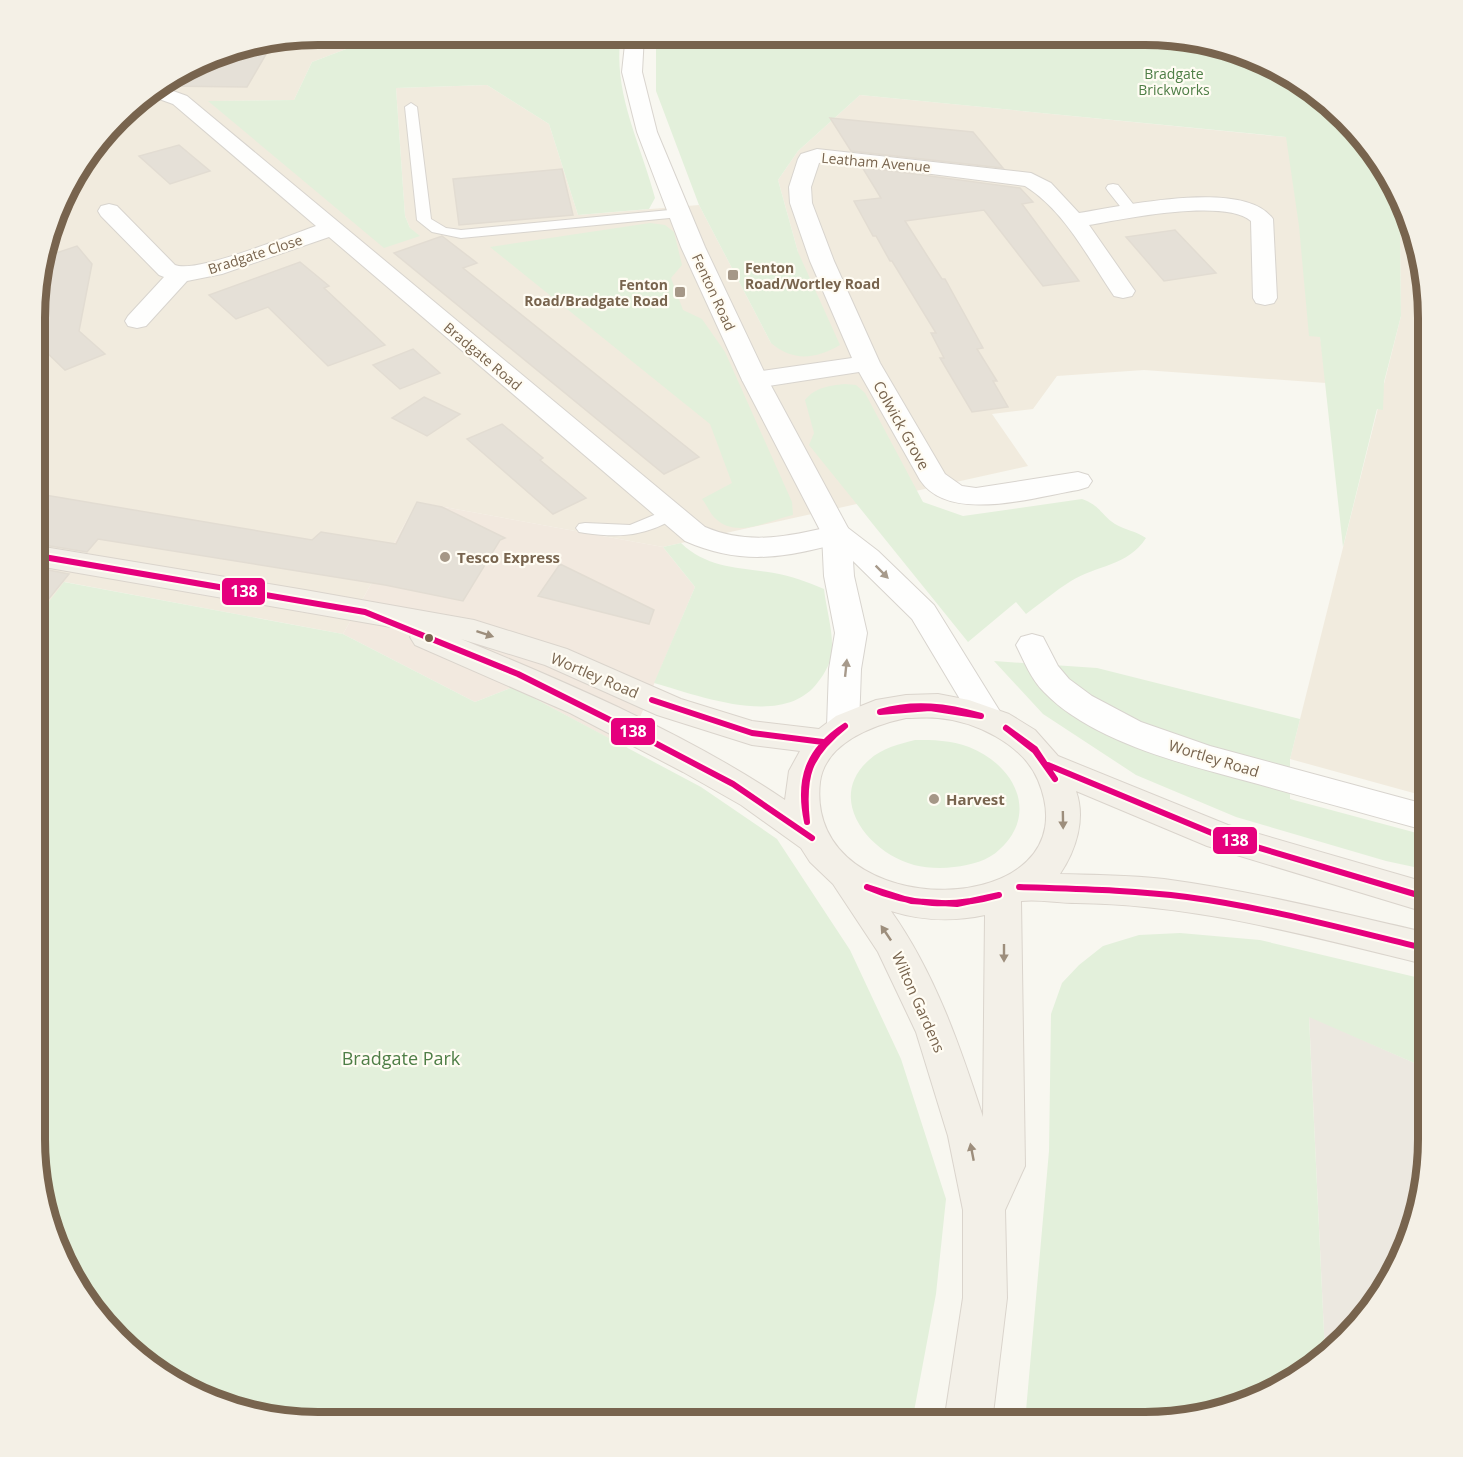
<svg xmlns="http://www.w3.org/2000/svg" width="1463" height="1457" font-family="'Open Sans',sans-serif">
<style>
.residential{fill:#f1ebde}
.commercial{fill:#f2e9df}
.industrial{fill:#ece8e0}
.green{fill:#e3f0db}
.building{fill:#e5e0d7;stroke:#e2dcd2;stroke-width:1.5}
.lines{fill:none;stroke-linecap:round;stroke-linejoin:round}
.service-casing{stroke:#d8d4ce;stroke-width:2}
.minor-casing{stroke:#d8d4ce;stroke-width:2}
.tertiary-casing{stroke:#d8d4ce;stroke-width:2}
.primary-casing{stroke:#dad4cc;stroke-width:2}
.service{fill:#fefefd;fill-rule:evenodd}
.minor{fill:#fefefd;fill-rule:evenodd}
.tertiary{fill:#fefefd;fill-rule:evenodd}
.primary{fill:#f3f0e8;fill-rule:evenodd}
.bus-1-far1-casing{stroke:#fffcf3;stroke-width:8}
.bus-1-casing{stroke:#fffcf3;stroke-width:10}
.bus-1-far1{stroke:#e5007d;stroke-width:4.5}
.bus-1{stroke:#e5007d;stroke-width:6}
.oneway{fill:#a79a8b}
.oneway2{fill:#9d8e7c}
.poi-dot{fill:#a59787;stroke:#fffcf3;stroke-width:2}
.bus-dot{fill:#78644e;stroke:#fffcf3;stroke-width:2}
.labels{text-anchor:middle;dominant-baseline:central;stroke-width:4.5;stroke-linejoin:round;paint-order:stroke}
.far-park-label{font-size:14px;fill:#4e7e46;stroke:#fffcf3}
.far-street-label{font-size:14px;fill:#78644e;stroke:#fffcf3}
.far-poi-label{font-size:14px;font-weight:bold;fill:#78644e;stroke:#fffcf3;text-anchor:start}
.street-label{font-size:15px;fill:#78644e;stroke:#fffcf3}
.poi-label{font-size:15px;font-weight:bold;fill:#78644e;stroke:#fffcf3;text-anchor:start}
.near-park-label{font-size:18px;fill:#4e7e46;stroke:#fffcf3}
.rim{fill:none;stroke:#78644e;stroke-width:8}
.line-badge{stroke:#fffcf3;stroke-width:2}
.badge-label{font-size:16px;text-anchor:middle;font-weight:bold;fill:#fff}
</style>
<rect width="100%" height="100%" fill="#f8f7f0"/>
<path class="residential" d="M 318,35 L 383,35 L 312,62 L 294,100 L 210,101 L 410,228 L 405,216 L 396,88 L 487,85 L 549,124 L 578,215 L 699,205 L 771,343 L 798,252 L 778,180 L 798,151 L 860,95 L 1296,138 L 1326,383 L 1144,370 L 1057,376 L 1033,409 L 992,414 L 1028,466 L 663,547 L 417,502 L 343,634 L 65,582 L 38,616 L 40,263 L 73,176 L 131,105 L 227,50 Z
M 1400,235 L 1415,237 L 1428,300 L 1428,797 L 1290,759 L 1401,316 Z"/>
<path class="commercial" d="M 417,502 L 663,547 L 695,587 L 627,748 L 513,687 L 475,702 L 343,634 Z"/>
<path class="industrial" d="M 1309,1016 L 1428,1069 L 1428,1157 L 1399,1264 L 1325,1354 Z"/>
<path class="green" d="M 383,35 L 621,35 C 612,92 641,144 655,198 L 649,209 L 578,215 L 549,124 L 487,85 L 396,88 L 405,216 L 410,228 L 420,236 L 384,248 L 208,101 L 294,100 L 312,62 Z
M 656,35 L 1181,37 L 1286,72 L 1370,146 L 1413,227 L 1415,237 L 1400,235 L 1401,316 L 1384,382 L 1383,410 L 1377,409 L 1343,547 L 1320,337 L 1309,336 L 1299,226 L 1286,137 L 860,95 L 798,151 L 778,180 L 798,252 L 840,345 C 816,359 793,362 771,343 L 699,205 L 656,91 Z
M 650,223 L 665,225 L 674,232 L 682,265 L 671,278 L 683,310 L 702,319 L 725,352 L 792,502 L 793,515 C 770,520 737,539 716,519 C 710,514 707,505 702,499 L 732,483 L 710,424 L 490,247 Z
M 845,384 L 856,385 L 865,393 L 923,502 L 963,516 L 1082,499 C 1101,506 1100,514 1115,524 C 1125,530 1136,531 1146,538 C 1128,566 1097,565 1071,581 C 1055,591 1041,603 1026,614 L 1016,602 L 968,642 L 809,445 L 814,433 L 805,400 C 816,387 828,386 845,384 Z
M 681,543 C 708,569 740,567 774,573 C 791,576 808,582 824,589 C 826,608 833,630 832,649 C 831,662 826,672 818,682 C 784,729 700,696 654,683 L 695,587 L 663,547 Z
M 64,582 L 343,634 L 475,702 L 513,687 L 701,787 L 777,839 L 850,950 L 901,1059 L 946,1199 L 936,1294 L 912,1422 L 300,1422 L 177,1385 L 93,1311 L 50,1230 L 35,1157 L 38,616 Z
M 994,661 L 1097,668 L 1300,719 L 1290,759 L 1290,799 L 1428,836 L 1428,870 L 1386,861 L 1236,817 L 1136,775 L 1043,714 Z
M 915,740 C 933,740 951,740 969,747 C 1013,764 1040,812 1000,849 C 988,861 971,865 954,867 C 941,869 926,868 914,865 C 869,853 825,799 869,760 C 882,748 899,744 915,740 Z
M 1180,933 L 1260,940 L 1428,980 L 1428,1069 L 1309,1017 L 1325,1354 L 1317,1364 L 1236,1407 L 1163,1422 L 1025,1422 L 1049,1151 L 1051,1014 L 1062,983 L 1079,965 L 1103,946 L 1139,935 Z"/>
<path class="building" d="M 273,42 L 247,87 L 165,86 L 227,50 Z
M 830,118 L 973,132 L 1003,168 L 851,151 Z
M 179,145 L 210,171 L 170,184 L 139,156 Z
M 862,167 L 1020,188 L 1033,202 L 1022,204 L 1079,281 L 1043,286 L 984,210 L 905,221 L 942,279 L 945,279 L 983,348 L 977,349 L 997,381 L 993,381 L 1008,407 L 972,412 L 940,358 L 944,358 L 931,333 L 936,333 L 892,261 L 890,261 L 876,236 L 873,236 L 854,201 L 881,198 Z
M 562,169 L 573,215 L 459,225 L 453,179 Z
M 1175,230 L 1216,273 L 1164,281 L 1126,237 Z
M 442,236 L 477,263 L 463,268 L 699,457 L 664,474 L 394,253 Z
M 77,246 L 92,264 L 79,331 L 105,354 L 65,370 L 39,345 L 40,324 L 56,253 Z
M 300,262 L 329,286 L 324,288 L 385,345 L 328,366 L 268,307 L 236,319 L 209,295 Z
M 413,349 L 440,373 L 400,389 L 373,365 Z
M 424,397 L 460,414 L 427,436 L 392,418 Z
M 502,424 L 543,458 L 540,460 L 586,498 L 553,514 L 467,439 Z
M 39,494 L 312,540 L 321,532 L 396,544 L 417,502 L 442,507 L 505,538 L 500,540 L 463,601 L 385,585 L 98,539 L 87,552 L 38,544 Z
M 560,564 L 654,610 L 649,624 L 538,596 Z
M 38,568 L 69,574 L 38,612 Z"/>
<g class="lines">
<defs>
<path id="service" d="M 411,103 L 417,107 L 431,219 L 446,228 L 461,230 L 680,209 L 687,213 L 680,217 L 461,238 L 432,232 L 417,220 L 405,107 Z
M 1113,184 L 1118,185 L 1137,209 L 1139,212 L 1137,215 L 1127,215 L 1108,191 L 1106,188 L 1108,185 Z
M 671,508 L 677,509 L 679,513 C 676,518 670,521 664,524 C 637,537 614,537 585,533 L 579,532 L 576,528 L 579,524 L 585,523 L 630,525 Z"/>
<path id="minor" d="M 162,87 L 187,96 L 705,527 C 749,546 792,536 837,525 L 847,527 L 852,534 L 847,541 C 788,557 744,567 685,541 L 329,237 L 222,274 L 187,281 L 146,326 L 137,328 L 128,326 L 125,321 L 128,316 L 164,277 L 159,275 L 101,216 L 98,211 L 101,206 L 109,204 L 117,206 L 175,265 C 196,274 290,235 316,226 L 173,104 L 148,95 Z
M 817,149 L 1031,173 L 1051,183 L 1079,213 C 1123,206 1245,178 1273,219 L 1277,298 L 1274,303 L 1265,305 L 1256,303 L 1253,298 L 1251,221 C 1224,198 1124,219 1089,225 L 1135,291 L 1132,296 L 1123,298 L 1114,296 C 1088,258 1065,211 1025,186 L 830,161 L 819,163 L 811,187 L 812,203 L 834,261 L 880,363 L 945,474 L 962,486 L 976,488 L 1078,472 L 1088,475 L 1092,481 L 1088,487 L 1078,490 C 1034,497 949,524 920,480 L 859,372 L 755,388 L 746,385 L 742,380 L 746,375 L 755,372 L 852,358 L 810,261 L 790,203 L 789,187 L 798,159 L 801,154 Z
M 1032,634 L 1043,637 L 1058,666 L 1069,679 L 1092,696 L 1141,722 L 1210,746 L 1428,805 L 1428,831 C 1374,816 1319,801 1265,786 C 1196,767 1095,745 1044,692 C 1031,679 1024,661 1016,645 L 1021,637 Z"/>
<path id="tertiary" d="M 626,35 L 644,35 L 642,72 L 657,132 L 705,247 L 768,380 L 848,528 L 878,551 L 934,605 L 1004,718 L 1000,726 L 988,730 L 976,726 L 912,619 L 853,561 L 854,576 L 867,633 L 861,669 L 859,726 L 855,735 L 843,738 L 831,735 L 827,726 L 829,669 L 835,633 L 824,576 L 822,534 L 742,380 L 681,247 L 637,132 L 622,72 Z"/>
<path id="primary" d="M 38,546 L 305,590 L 474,620 L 567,649 L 681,699 L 752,721 L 819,729 L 836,716 L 876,700 L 906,695 L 938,694 L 969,700 L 1009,714 L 1035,730 L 1058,756 L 1228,825 L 1428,883 L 1428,913 L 1207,846 L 1076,791 C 1086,819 1076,850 1060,874 C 1095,875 1129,875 1164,879 C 1253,891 1340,913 1428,933 L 1428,965 C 1312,937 1196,904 1076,903 C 1058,903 1039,899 1021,901 L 1025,1166 L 1005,1210 L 1007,1298 L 992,1422 L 944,1422 L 963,1298 L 963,1210 L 948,1136 L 916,1032 L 878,952 L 833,884 L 810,862 L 801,848 L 741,805 L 683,772 L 570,713 L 415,645 L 410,637 L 414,631 L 38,566 ZM 461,639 L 545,665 L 657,715 L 752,745 L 800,751 L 789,771 L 785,800 C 689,735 569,683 461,639 ZM 906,718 C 916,718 927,717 938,718 C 975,721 1023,744 1038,780 C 1098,923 803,929 820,782 C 825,743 873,725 906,718 ZM 891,911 C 923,921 952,922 985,915 L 983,1117 C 960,1046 935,973 891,911 Z"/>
</defs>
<use href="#service" class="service-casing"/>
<use href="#minor" class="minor-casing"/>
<use href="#tertiary" class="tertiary-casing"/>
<use href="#primary" class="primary-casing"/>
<use href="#service" class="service"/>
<use href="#minor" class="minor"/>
<use href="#tertiary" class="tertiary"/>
<use href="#primary" class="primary"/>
<defs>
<path id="bus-1-far1" d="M 38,556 L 43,557"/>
<path id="bus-1" d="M 38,556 L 365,612 L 518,674 L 634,732 L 733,784 L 812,838
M 652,700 L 752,733 L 823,742
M 880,712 C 914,702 947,706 981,716
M 880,712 L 930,708 L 981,716
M 1006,728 L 1035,749 L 1055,779
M 1006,728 L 1035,751 L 1055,779
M 1048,765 L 1219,836 L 1428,898
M 807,822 C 798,779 808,750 845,726
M 807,822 C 802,776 808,756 845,726
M 867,887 L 911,901 L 957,904 L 999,895
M 867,887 C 911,906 953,908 999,895
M 1019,887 C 1075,889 1132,890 1187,897 C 1269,908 1348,930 1428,949"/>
</defs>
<use href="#bus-1-far1" class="bus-1-far1-casing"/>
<use href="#bus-1" class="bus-1-casing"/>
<use href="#bus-1-far1" class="bus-1-far1"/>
<use href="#bus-1" class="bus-1"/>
</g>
<defs><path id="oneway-solid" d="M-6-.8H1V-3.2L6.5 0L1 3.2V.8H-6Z" transform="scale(1.5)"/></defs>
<g class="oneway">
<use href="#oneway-solid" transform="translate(882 572) rotate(45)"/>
<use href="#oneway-solid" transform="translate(846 668) rotate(-84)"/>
</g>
<g class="oneway2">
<use href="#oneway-solid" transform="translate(485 634) rotate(18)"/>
<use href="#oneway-solid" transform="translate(1063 820) rotate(89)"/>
<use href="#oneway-solid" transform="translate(886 933) rotate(-124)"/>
<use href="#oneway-solid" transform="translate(1004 953) rotate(90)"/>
<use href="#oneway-solid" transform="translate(972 1152) rotate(-101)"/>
</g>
<g class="poi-dot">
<rect x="727" y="269" width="12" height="12" rx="3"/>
<rect x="674" y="286" width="12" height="12" rx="3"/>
<circle cx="445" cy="557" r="6"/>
<circle cx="934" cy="799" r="6"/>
</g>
<circle class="bus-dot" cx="429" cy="638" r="5"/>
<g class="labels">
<g class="far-park-label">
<text x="1174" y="73">Bradgate<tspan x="1174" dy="16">Brickworks</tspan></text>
</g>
<g class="far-street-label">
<text transform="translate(876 162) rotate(5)">Leatham Avenue</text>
<text transform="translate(255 254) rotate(-18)">Bradgate Close</text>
<text transform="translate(714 292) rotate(65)">Fenton Road</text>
<text transform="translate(483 356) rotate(40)">Bradgate Road</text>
</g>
<g class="far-poi-label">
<text x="745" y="267">Fenton<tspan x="745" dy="16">Road/Wortley Road</tspan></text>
<text x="668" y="284" text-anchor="end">Fenton<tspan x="668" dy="16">Road/Bradgate Road</tspan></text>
</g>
<g class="street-label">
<text transform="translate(902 425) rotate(61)">Colwick Grove</text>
<text transform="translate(595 675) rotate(23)">Wortley Road</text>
<text transform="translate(1214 758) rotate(17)">Wortley Road</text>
<text transform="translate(919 1002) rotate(66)">Wilton Gardens</text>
</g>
<g class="poi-label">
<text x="457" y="557">Tesco Express</text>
<text x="946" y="799">Harvest</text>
</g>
<g class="near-park-label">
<text x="401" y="1058">Bradgate Park</text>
</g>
</g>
<path d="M0 0H1463V1457H0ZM318 45H1145A273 273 0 0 1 1418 318V1139A273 273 0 0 1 1145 1412H318A273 273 0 0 1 45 1139V318A273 273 0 0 1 318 45Z" fill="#f4f0e6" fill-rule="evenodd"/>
<path class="rim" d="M318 45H1145A273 273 0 0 1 1418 318V1139A273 273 0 0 1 1145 1412H318A273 273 0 0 1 45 1139V318A273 273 0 0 1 318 45Z"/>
<g class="line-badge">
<rect x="221" y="577" width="45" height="29" rx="6" fill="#e5007d"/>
<rect x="610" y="717" width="46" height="29" rx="6" fill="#e5007d"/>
<rect x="1212" y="826" width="46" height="29" rx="6" fill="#e5007d"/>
</g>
<g class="badge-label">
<text x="244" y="597">138</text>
<text x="633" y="737">138</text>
<text x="1235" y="846">138</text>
</g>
</svg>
